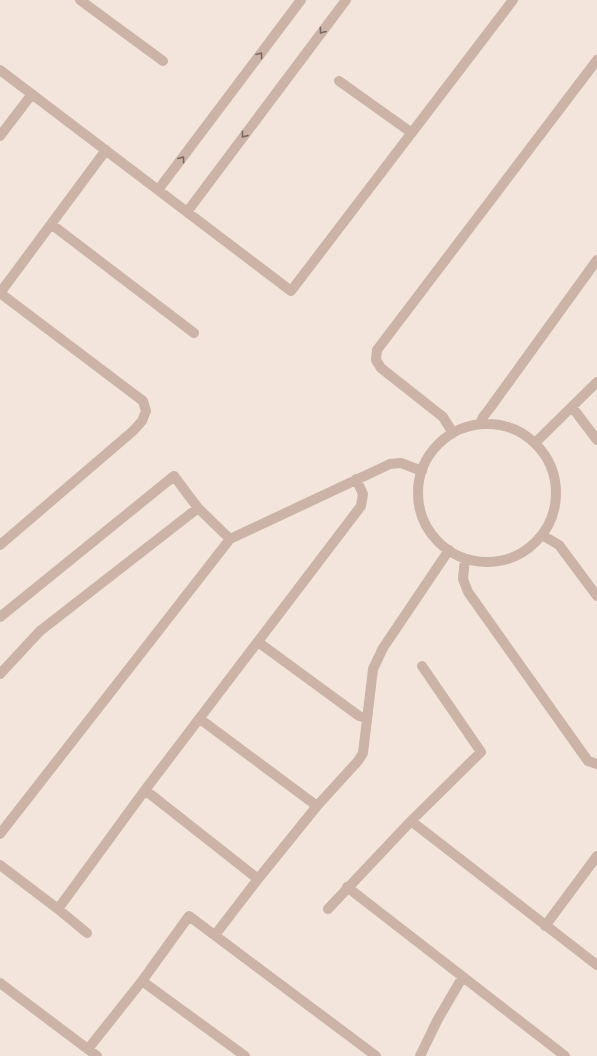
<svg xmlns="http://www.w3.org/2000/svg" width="597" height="1056" font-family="Ubuntu,sans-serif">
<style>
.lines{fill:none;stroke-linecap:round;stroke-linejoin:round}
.street{stroke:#ccb3a7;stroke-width:10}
.oneway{stroke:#7b6861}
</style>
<rect width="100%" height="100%" fill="#f3e5dc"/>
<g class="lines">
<path class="street" d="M 80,0 L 163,61
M 0,70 L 291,291 L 513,0
M 339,81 L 412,133
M 0,136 L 32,94
M 158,190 L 301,0
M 187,212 L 346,0
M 51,224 L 194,333
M 0,293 L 106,150
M 572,407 L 597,440
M 480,424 L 483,417 L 490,408 L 597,260
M418 493a69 69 0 1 1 138 0a69 69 0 1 1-138 0Z
M 453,433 L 443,417 L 381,368 L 376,360 L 377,350 L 597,60
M 535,443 L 597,382
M 542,535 L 559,545 L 597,596
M 0,545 L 133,431 L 142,421 L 146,411 L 143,401 L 0,293
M 465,559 L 463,579 L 468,592 L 588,761 L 597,764
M 0,617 L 174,476 L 198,508 L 230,539
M 258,642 L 359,716 L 367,718
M 0,674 L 40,631 L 198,508
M 200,719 L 317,806
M 145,790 L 258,879
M 411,821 L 597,965
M 0,834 L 230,539 L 390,464 L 401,463 L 422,471
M 0,865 L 58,909 L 145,790 L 361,506 L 363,494 L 356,479
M 347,887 L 565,1056
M 58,909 L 87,933
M 328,909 L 411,821 L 481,752 L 422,666
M 545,926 L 597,856
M 215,935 L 258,879 L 317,806 L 358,761 L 363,753 L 373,669 L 383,648 L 449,550
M 142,981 L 245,1056
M 0,983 L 97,1056
M 88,1049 L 142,981 L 189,916 L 376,1056
M 420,1056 L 438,1019 L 462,978"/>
</g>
<defs><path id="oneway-chevron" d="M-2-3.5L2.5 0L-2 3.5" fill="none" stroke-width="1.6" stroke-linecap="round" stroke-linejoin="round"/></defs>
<g class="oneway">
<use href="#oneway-chevron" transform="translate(322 31) rotate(127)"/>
<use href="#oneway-chevron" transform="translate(260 55) rotate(-53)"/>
<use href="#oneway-chevron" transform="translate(244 135) rotate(127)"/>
<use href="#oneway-chevron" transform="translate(182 159) rotate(-53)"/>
</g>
</svg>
